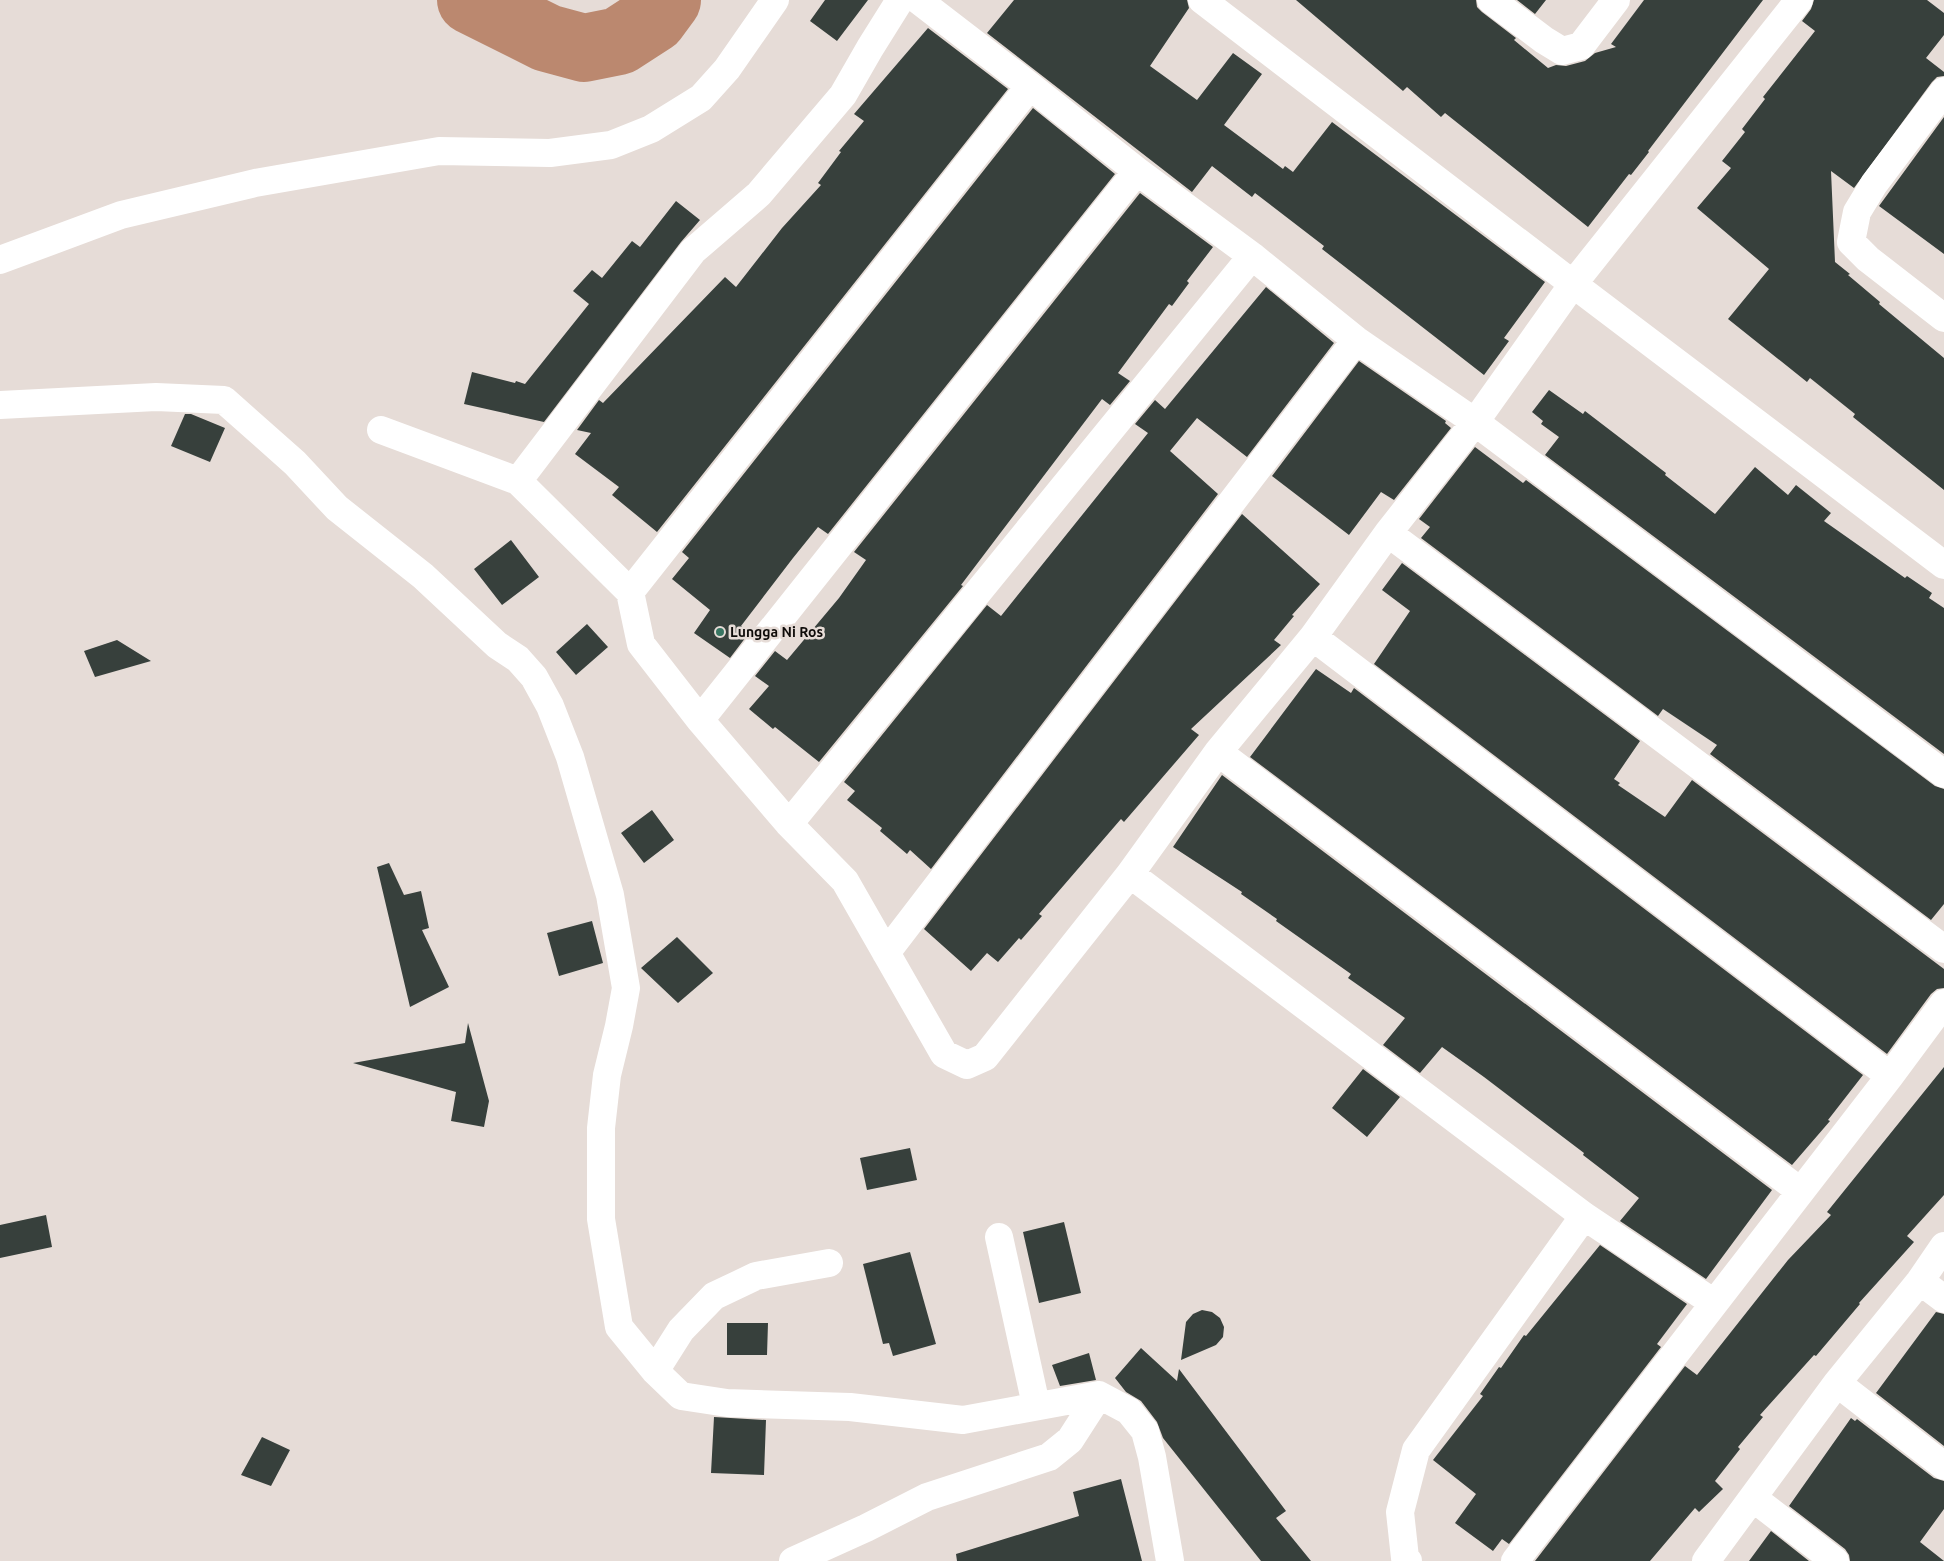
<svg xmlns="http://www.w3.org/2000/svg" width="1944" height="1561" font-family="Ubuntu,sans-serif">
<style>
.lines{fill:none;stroke-linecap:round;stroke-linejoin:round}
.river{stroke:#bb886f;stroke-width:68}
.building{fill:#37403c}
.minor{stroke:#fff;stroke-width:28}
.poi-dot{fill:#387562;stroke:#e6dcd7;stroke-width:2}
.labels{text-anchor:middle;dominant-baseline:central;stroke-width:5;stroke-linejoin:round;paint-order:stroke}
.poi-label{font-size:14px;font-weight:bold;fill:#0e0b09;stroke:#e6dcd7;text-anchor:start}
</style>
<rect width="100%" height="100%" fill="#e6dcd7"/>
<g class="lines">
<path class="river" d="M 471,0 L 547,38 L 584,48 L 619,41 L 653,19 L 667,0"/>
</g>
<path class="building" d="M 825,0 L 868,0 L 837,41 L 810,21 Z
M 1014,0 L 1187,0 L 1189,8 L 1150,66 L 1197,100 L 1233,53 L 1262,74 L 1224,125 L 1283,169 L 1285,166 L 1293,172 L 1332,122 L 1545,282 L 1504,338 L 1509,341 L 1484,375 L 1322,249 L 1324,246 L 1255,193 L 1252,197 L 1212,166 L 1192,192 L 987,33 Z
M 1296,0 L 1476,0 L 1477,7 L 1482,12 L 1516,38 L 1514,40 L 1548,68 L 1556,65 L 1566,66 L 1585,61 L 1595,53 L 1616,47 L 1611,44 L 1644,0 L 1763,0 L 1648,151 L 1649,152 L 1631,175 L 1629,174 L 1588,227 L 1445,113 L 1441,117 L 1407,87 L 1403,91 Z
M 1517,0 L 1546,0 L 1535,14 Z
M 1814,0 L 1927,0 L 1944,13 L 1944,35 L 1926,58 L 1944,72 L 1944,76 L 1937,77 L 1932,82 L 1854,188 L 1831,171 L 1835,262 L 1850,274 L 1848,275 L 1880,302 L 1879,304 L 1944,358 L 1944,490 L 1853,417 L 1855,414 L 1810,378 L 1807,382 L 1728,319 L 1769,269 L 1697,208 L 1731,168 L 1722,161 L 1745,132 L 1742,129 L 1765,99 L 1763,97 L 1815,31 L 1802,21 L 1811,9 Z
M 928,28 L 1008,89 L 657,532 L 612,495 L 619,487 L 575,454 L 591,433 L 577,430 L 599,400 L 603,403 L 725,277 L 736,287 L 782,228 L 821,185 L 818,183 L 841,152 L 839,151 L 864,121 L 854,114 Z
M 1033,108 L 1115,174 L 828,534 L 818,527 L 793,558 L 741,626 L 749,633 L 730,658 L 694,633 L 710,610 L 672,579 L 689,558 L 682,552 Z
M 1944,117 L 1944,254 L 1879,206 Z
M 1140,193 L 1213,247 L 1187,281 L 1189,283 L 1172,306 L 1169,304 L 1118,373 L 1130,381 L 1110,405 L 1102,399 L 961,585 L 963,586 L 819,762 L 775,727 L 773,729 L 749,709 L 769,686 L 755,676 L 775,651 L 787,660 L 839,598 L 866,560 L 854,552 Z
M 676,201 L 700,220 L 681,242 L 544,422 L 464,404 L 472,372 L 515,383 L 516,381 L 525,384 L 589,304 L 573,291 L 592,270 L 602,278 L 632,241 L 640,247 Z
M 1266,287 L 1334,343 L 1247,457 L 1197,418 L 1170,451 L 1218,494 L 931,869 L 910,850 L 907,854 L 880,831 L 882,828 L 847,800 L 855,791 L 844,782 L 987,605 L 1001,616 L 1148,433 L 1135,424 L 1155,400 L 1165,409 Z
M 1359,361 L 1446,421 L 1445,423 L 1451,428 L 1394,500 L 1381,492 L 1349,535 L 1272,476 Z
M 1549,390 L 1583,414 L 1585,411 L 1666,473 L 1665,475 L 1715,514 L 1755,467 L 1788,495 L 1796,485 L 1831,513 L 1824,521 L 1905,578 L 1907,576 L 1932,593 L 1929,598 L 1944,608 L 1944,754 L 1545,455 L 1559,437 L 1541,424 L 1543,421 L 1532,412 Z
M 185,414 L 191,414 L 225,428 L 210,462 L 171,446 Z
M 1475,447 L 1523,483 L 1526,480 L 1935,786 L 1944,789 L 1944,904 L 1931,920 L 1710,754 L 1717,745 L 1663,709 L 1658,716 L 1421,538 L 1430,527 L 1419,519 Z
M 1242,514 L 1320,584 L 1292,615 L 1294,616 L 1274,640 L 1281,645 L 1191,729 L 1199,735 L 1124,822 L 1121,819 L 1039,914 L 1042,916 L 1021,940 L 1019,938 L 998,962 L 987,953 L 971,971 L 924,929 Z
M 511,540 L 539,577 L 502,605 L 474,569 Z
M 1402,563 L 1640,741 L 1614,779 L 1620,783 L 1618,785 L 1665,817 L 1692,780 L 1944,969 L 1944,988 L 1937,989 L 1931,994 L 1887,1054 L 1374,664 L 1410,611 L 1382,590 Z
M 587,624 L 608,647 L 576,675 L 556,652 Z
M 117,640 L 151,661 L 95,677 L 84,651 Z
M 1316,669 L 1351,693 L 1354,688 L 1863,1075 L 1828,1120 L 1830,1121 L 1792,1165 L 1250,757 Z
M 1222,775 L 1772,1190 L 1706,1279 L 1620,1221 L 1639,1198 L 1583,1155 L 1584,1153 L 1484,1077 L 1442,1047 L 1420,1073 L 1383,1045 L 1405,1018 L 1348,978 L 1351,974 L 1276,921 L 1277,919 L 1241,894 L 1242,892 L 1173,847 Z
M 652,810 L 674,840 L 644,863 L 621,833 Z
M 389,863 L 404,895 L 421,891 L 429,928 L 422,930 L 449,987 L 410,1007 L 377,867 Z
M 592,921 L 603,963 L 559,976 L 547,933 Z
M 677,937 L 713,973 L 678,1003 L 641,968 Z
M 468,1023 L 489,1101 L 484,1127 L 451,1121 L 456,1092 L 353,1063 L 465,1043 Z
M 1944,1067 L 1944,1195 L 1907,1236 L 1914,1242 L 1859,1303 L 1860,1304 L 1816,1356 L 1814,1355 L 1760,1415 L 1763,1417 L 1738,1447 L 1740,1449 L 1715,1481 L 1723,1489 L 1699,1512 L 1695,1508 L 1650,1561 L 1535,1561 L 1685,1366 L 1697,1375 L 1788,1260 L 1831,1215 L 1827,1212 Z
M 1363,1069 L 1400,1097 L 1367,1137 L 1332,1108 Z
M 910,1148 L 917,1180 L 867,1190 L 860,1158 Z
M 46,1215 L 52,1247 L 0,1258 L 0,1225 Z
M 1064,1222 L 1081,1293 L 1039,1303 L 1023,1232 Z
M 1600,1245 L 1687,1304 L 1657,1344 L 1661,1347 L 1509,1544 L 1502,1539 L 1493,1551 L 1455,1523 L 1476,1494 L 1433,1460 L 1483,1396 L 1480,1394 L 1499,1367 L 1501,1368 L 1524,1335 L 1526,1336 Z
M 910,1252 L 936,1344 L 893,1356 L 889,1343 L 883,1344 L 863,1264 Z
M 1202,1310 L 1212,1312 L 1220,1318 L 1224,1327 L 1223,1337 L 1216,1345 L 1181,1360 L 1186,1322 L 1193,1314 Z
M 1936,1312 L 1944,1314 L 1944,1446 L 1876,1393 Z
M 727,1323 L 768,1323 L 767,1355 L 727,1355 Z
M 1141,1348 L 1177,1381 L 1179,1369 L 1286,1511 L 1276,1518 L 1311,1561 L 1261,1561 L 1163,1438 L 1157,1422 L 1141,1401 L 1126,1392 L 1115,1378 Z
M 1089,1353 L 1096,1380 L 1060,1386 L 1052,1365 Z
M 714,1417 L 766,1420 L 764,1475 L 711,1473 Z
M 1851,1418 L 1855,1421 L 1857,1419 L 1934,1478 L 1944,1481 L 1944,1509 L 1920,1542 L 1944,1561 L 1850,1561 L 1849,1555 L 1845,1549 L 1789,1506 Z
M 262,1437 L 290,1450 L 271,1486 L 241,1475 Z
M 1121,1479 L 1142,1561 L 957,1561 L 956,1554 L 1079,1516 L 1073,1492 Z
M 1771,1531 L 1809,1561 L 1749,1561 Z"/>
<g class="lines">
<path class="minor" d="M 918,0 L 1030,86 L 1137,171 L 1252,256 L 1356,340 L 1475,422 L 1944,774
M 1202,0 L 1573,284 L 1944,565
M 1491,0 L 1544,40 L 1562,51 L 1581,46 L 1616,0
M 1944,91 L 1874,184 L 1857,212 L 1851,242 L 1868,259 L 1944,318
M 0,260 L 121,215 L 255,183 L 439,151 L 550,153 L 611,145 L 651,129 L 701,98 L 727,69 L 775,0
M 0,405 L 156,397 L 224,400 L 295,463 L 337,508 L 423,576 L 497,645 L 518,659 L 534,677 L 550,706 L 570,757 L 610,895 L 626,988 L 619,1026 L 607,1075 L 601,1128 L 601,1219 L 619,1327 L 655,1371 L 681,1396 L 727,1403 L 850,1407 L 963,1420 L 1099,1395 L 1129,1411 L 1145,1431 L 1152,1457 L 1170,1561
M 381,430 L 518,481 L 630,592 L 641,644 L 700,720 L 789,824 L 845,881 L 944,1054 L 967,1065 L 985,1057 L 1130,874 L 1218,752 L 1313,637 L 1388,533 L 1475,422 L 1573,284 L 1799,0
M 518,481 L 693,251 L 759,194 L 843,95 L 870,48 L 900,0
M 1388,533 L 1944,949
M 630,592 L 1030,86
M 1313,637 L 1890,1076
M 700,720 L 1137,171
M 1218,752 L 1800,1191
M 789,824 L 1252,256
M 1130,874 L 1584,1216 L 1714,1303
M 886,953 L 1356,340
M 999,1237 L 1036,1405
M 1920,1281 L 1944,1299
M 655,1371 L 681,1330 L 714,1296 L 756,1276 L 829,1263
M 1837,1383 L 1944,1466
M 1753,1498 L 1835,1561
M 793,1561 L 866,1528 L 927,1497 L 1049,1457 L 1070,1440 L 1099,1395
M 1408,1561 L 1405,1558 L 1400,1512 L 1416,1450 L 1584,1216
M 1515,1561 L 1890,1076 L 1944,1003
M 1706,1561 L 1837,1383 L 1920,1281 L 1944,1246"/>
</g>
<circle class="poi-dot" cx="720" cy="632" r="5"/>
<g class="labels">
<g class="poi-label">
<text x="730" y="632">Lungga Ni Ros</text>
</g>
</g>
</svg>
